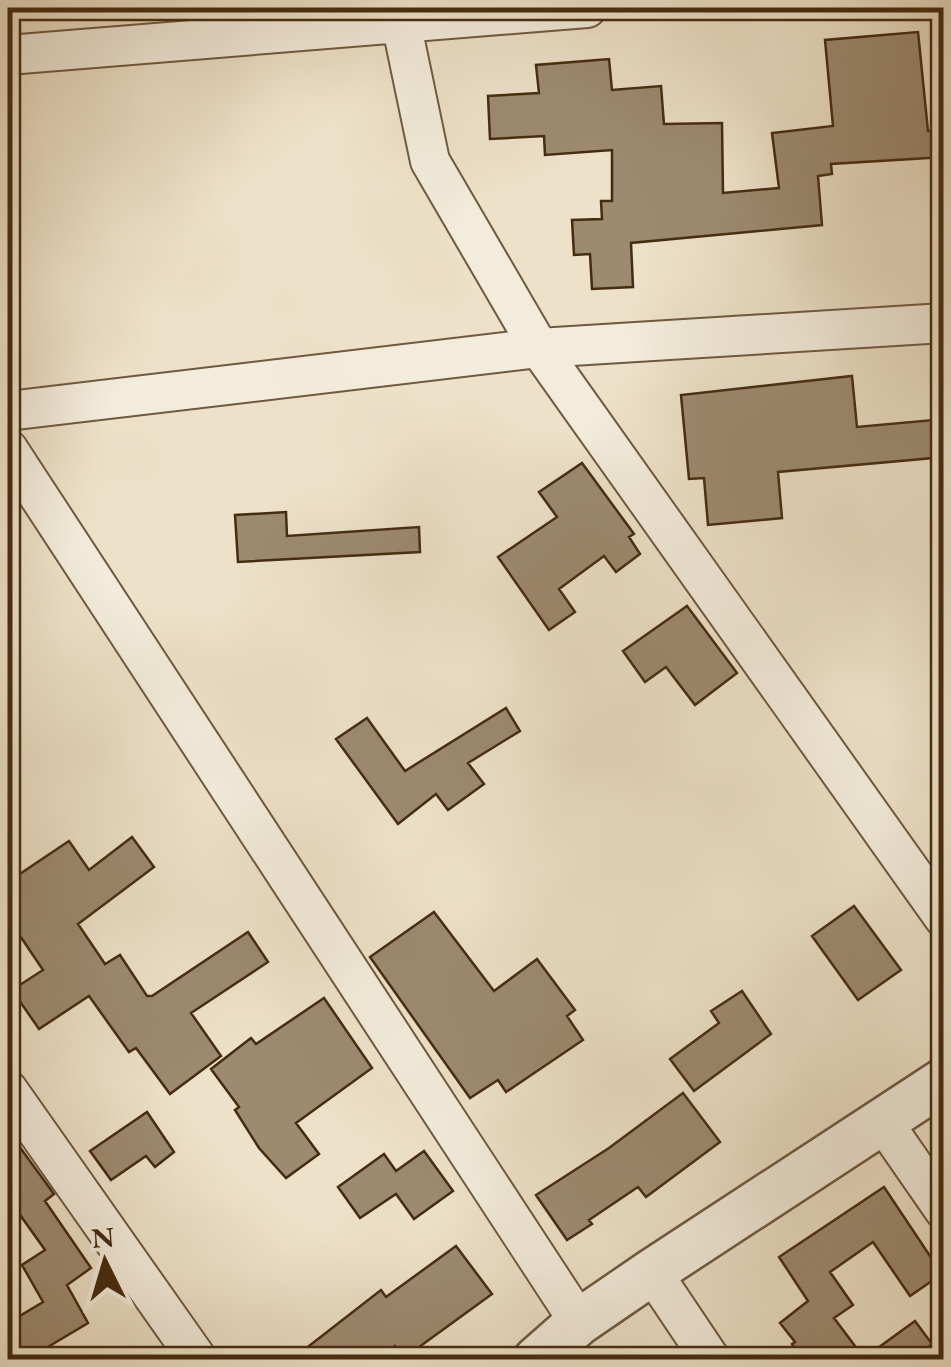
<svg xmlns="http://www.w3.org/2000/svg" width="951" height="1367" font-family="'EB Garamond',serif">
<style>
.building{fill:#9c8a71;stroke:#452c11;stroke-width:2.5}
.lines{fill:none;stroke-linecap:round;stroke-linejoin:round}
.minor-casing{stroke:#6f593f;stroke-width:42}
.tertiary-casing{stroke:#6f593f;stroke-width:50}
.minor{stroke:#f3ecdc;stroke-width:38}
.tertiary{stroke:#f3ecdc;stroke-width:45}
</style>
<rect width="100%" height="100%" fill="#ede1c9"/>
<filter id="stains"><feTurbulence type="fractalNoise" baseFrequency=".002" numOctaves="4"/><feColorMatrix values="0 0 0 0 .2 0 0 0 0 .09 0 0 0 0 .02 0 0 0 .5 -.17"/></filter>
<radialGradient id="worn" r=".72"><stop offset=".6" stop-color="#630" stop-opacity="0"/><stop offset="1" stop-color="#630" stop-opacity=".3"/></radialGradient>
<path class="building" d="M 918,32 L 928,131 L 944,130 L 944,157 L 831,164 L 832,174 L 818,176 L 822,225 L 631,243 L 633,287 L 592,289 L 590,254 L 574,255 L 572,220 L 602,219 L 601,201 L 612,201 L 612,150 L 545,155 L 544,136 L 490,139 L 488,96 L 539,93 L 536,65 L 609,59 L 612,90 L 661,86 L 664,124 L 722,123 L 723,193 L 779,188 L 772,133 L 833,126 L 825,40 Z
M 852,376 L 857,427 L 944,419 L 944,457 L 778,472 L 782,518 L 708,525 L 704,478 L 689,479 L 681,395 Z
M 582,463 L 634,534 L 629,537 L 640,554 L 616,572 L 604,556 L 559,589 L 575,612 L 549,630 L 498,557 L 557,517 L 539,492 Z
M 286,512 L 287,536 L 419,527 L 420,552 L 238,562 L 235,515 Z
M 687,606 L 737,673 L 695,705 L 666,667 L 645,682 L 623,651 Z
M 506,708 L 520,731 L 468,763 L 484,784 L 448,810 L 436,794 L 398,824 L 336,739 L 367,718 L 405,771 Z
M 132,837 L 154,867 L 78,924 L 105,964 L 120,955 L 147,996 L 152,996 L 248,932 L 268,962 L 191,1013 L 221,1056 L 170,1094 L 136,1048 L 129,1052 L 89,996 L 39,1029 L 12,990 L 43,970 L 8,918 L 8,882 L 69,841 L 89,870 Z
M 854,906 L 901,970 L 858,1000 L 812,936 Z
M 434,912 L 494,991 L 537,959 L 575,1010 L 567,1016 L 583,1040 L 506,1092 L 498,1080 L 470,1098 L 370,957 Z
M 742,991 L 771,1034 L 694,1091 L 670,1059 L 719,1023 L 711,1011 Z
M 324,998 L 372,1068 L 296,1123 L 319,1154 L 286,1178 L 259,1148 L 235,1110 L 239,1107 L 211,1069 L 251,1038 L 256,1044 Z
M 683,1093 L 720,1142 L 646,1197 L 638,1187 L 589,1220 L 592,1224 L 567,1240 L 536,1195 L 609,1148 Z
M 147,1112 L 174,1152 L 155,1167 L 146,1156 L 111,1180 L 90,1151 Z
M 8,1131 L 54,1194 L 45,1201 L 91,1268 L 67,1285 L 88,1323 L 26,1360 L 8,1360 L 8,1323 L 43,1302 L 22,1265 L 45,1250 L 8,1198 Z
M 424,1151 L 453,1191 L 414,1219 L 396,1194 L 360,1218 L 338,1187 L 384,1154 L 396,1171 Z
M 884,1187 L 942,1274 L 910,1296 L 873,1242 L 830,1272 L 853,1305 L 834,1318 L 864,1358 L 915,1321 L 932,1344 L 912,1360 L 803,1360 L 792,1344 L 795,1342 L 780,1323 L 808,1301 L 779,1257 Z
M 456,1246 L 492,1294 L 404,1358 L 395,1346 L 378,1360 L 291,1360 L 381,1290 L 386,1297 Z"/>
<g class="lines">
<defs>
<path id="minor" d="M 398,8 L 430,161 L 539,348 L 944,918
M 8,55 L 587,8
M 8,411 L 539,348 L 944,323
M 8,449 L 579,1322
M 8,1090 L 198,1360
M 883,1122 L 944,1210
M 652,1272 L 711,1360"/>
<path id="tertiary" d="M 536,1360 L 579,1322 L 652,1272 L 944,1081"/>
</defs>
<use href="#minor" class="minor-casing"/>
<use href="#tertiary" class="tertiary-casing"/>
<use href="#minor" class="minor"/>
<use href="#tertiary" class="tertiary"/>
</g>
<rect width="951" height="1367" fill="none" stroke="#ede1c9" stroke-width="40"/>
<rect x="10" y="10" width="931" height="1347" fill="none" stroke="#452c11" stroke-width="5"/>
<rect x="20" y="20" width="911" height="1327" fill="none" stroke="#452c11" stroke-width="2.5"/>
<g transform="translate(105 1262) rotate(355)" stroke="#f3ecdc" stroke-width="8" paint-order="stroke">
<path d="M0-8L18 38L0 25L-18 38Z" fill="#452c11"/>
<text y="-15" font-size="28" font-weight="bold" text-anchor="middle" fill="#452c11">N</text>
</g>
<rect width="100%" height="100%" filter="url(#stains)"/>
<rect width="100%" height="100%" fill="url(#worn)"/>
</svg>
